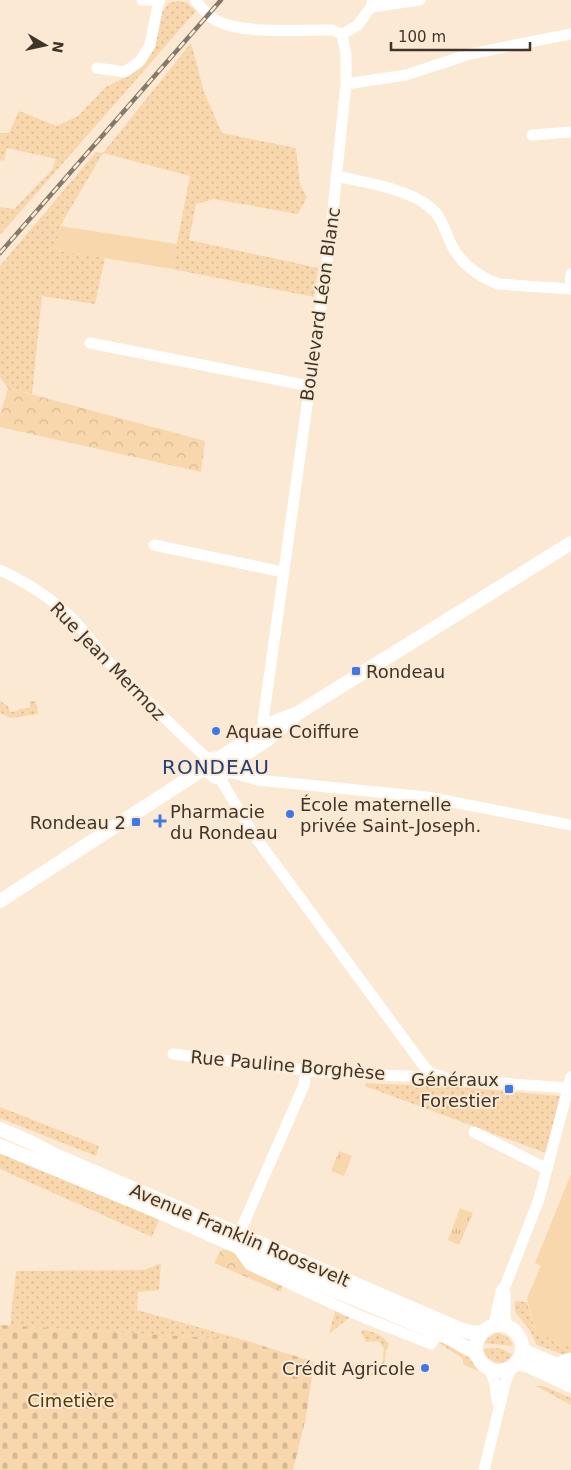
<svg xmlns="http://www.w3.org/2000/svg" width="571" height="1470" font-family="'DejaVu Sans',sans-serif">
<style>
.grass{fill:url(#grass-dots)}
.forest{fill:url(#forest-crowns)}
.cemetery{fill:url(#cemetery-stones)}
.park{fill:url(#park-tufts)}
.garden{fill:#f9d7ac}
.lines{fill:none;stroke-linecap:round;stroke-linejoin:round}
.minor{stroke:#fff;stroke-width:11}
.major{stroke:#fff;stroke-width:14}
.rail-casing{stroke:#857969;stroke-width:4.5}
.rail{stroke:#fce9d3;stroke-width:2.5;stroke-dasharray:8;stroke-linecap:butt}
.poi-dot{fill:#3c78e7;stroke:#fce9d3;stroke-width:2}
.labels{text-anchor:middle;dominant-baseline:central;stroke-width:4;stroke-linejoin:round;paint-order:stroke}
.street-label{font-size:18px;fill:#3e352a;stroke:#fce9d3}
.poi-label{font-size:18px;fill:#3e352a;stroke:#fce9d3;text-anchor:start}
.park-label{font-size:18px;fill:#563700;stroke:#fce9d3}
.quarter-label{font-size:20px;letter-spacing:1px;fill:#224077;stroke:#fce9d3}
</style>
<defs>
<pattern id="grass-dots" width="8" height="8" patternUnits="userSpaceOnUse" patternTransform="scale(1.25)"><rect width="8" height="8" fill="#f9d7ac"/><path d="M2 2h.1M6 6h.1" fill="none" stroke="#d6b994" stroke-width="1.8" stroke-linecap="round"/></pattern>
<pattern id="forest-crowns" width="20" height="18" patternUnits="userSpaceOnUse" patternTransform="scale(1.25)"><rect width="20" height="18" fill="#f9d7ac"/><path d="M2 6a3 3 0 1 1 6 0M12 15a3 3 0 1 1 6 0" fill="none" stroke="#d6b994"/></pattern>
<pattern id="cemetery-stones" width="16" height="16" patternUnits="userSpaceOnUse" patternTransform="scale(1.25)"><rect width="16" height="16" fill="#f9d7ac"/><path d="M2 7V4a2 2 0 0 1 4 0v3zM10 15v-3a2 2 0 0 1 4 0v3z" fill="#d6b994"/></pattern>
<pattern id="park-tufts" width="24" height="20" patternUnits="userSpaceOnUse" patternTransform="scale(1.25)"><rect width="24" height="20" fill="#f9d7ac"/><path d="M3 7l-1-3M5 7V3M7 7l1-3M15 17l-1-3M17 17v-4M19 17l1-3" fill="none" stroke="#d6b994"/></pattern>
</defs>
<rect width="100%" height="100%" fill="#fce9d3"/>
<path class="grass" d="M 178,1 L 187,3 L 196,11 L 0,235 L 0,207 L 14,209 L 52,170 L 56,159 L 7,148 L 4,161 L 0,160 L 0,133 L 9,133 L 19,111 L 57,126 L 78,116 L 106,87 L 129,75 L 162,12 L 169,3 Z
M 191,43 L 204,92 L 222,133 L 296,148 L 300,185 L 307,197 L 298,214 L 214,199 L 196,204 L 189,240 L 318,268 L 314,297 L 172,269 L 190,176 L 103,153 L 60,226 L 56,250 L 105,258 L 95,304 L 42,296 L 32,394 L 8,388 L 0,377 L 0,266 L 96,152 L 103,153 Z
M 0,701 L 8,706 L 10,712 L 18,711 L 18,709 L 30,708 L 30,701 L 36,701 L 38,714 L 11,718 L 0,713 Z
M 365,1083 L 458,1087 L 560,1096 L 546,1153 L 365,1086 Z
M 0,1107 L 99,1146 L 96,1156 L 0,1118 Z
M 0,1150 L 160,1218 L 152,1237 L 0,1169 Z
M 161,1263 L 159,1290 L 138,1292 L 137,1310 L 244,1340 L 10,1326 L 16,1271 L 144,1270 Z
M 515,1301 L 527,1302 L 536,1332 L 571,1347 L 571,1353 L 565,1355 L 537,1345 L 529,1329 L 515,1312 Z
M 328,1307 L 350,1317 L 329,1334 L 335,1311 Z
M 364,1330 C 375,1332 382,1335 389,1344 C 382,1356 390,1362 378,1375 C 366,1376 359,1375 351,1366 L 353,1364 C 360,1372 374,1379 381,1366 C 384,1362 383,1354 384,1349 L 378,1341 L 366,1342 L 361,1331 Z
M 497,1333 C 505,1335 510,1337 513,1346 L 484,1343 L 488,1338 Z
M 441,1341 L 467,1354 L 479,1371 L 464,1365 L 462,1358 L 439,1343 Z
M 492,1348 L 499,1348 L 512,1354 C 505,1369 487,1363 483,1349 Z
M 536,1386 L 543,1386 L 571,1398 L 571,1405 Z"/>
<path class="forest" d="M 8,388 L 205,441 L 201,472 L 0,427 L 0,415 Z
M 221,1250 L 230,1250 L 283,1284 L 281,1292 L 214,1263 Z"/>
<path class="cemetery" d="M 0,1325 L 244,1340 L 314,1362 L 306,1417 L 293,1470 L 0,1470 Z"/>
<path class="park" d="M 339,1151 L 352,1156 L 344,1176 L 331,1171 Z
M 460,1208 L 473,1213 L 459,1245 L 448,1240 Z"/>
<path class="garden" d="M 60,226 L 177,244 L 172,269 L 56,250 Z
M 571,1174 L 571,1347 L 536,1332 L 527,1298 L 541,1266 L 535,1263 Z"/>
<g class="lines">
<path class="minor" d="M 142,0 L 160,0
M 195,0 C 201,7 209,17 217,21 C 246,35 300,29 332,30 L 342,34 L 346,55 L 346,84 L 329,248 L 263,721 L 266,727
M 371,7 L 420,0
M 342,34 L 357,26 L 371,7 L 373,0
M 97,68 L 125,72 L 140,61 L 150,45 L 159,0
M 346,84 L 406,75 L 470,54 L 571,34
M 532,135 L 571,132
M 336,176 C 364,182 409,189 431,208 C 443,218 446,235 453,248 C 463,265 480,277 498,284 L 571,289
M 570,289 L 571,274
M 90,343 L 309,386
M 154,545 L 283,572
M 0,570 C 30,584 58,602 80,627 C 90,639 99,651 109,662 C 142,696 175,729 210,761
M 226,771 L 258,780 L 427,797 L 571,825
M 219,777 L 256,838 L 426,1069 L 431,1073 L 453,1080 L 571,1088
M 173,1054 L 320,1072 L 426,1077 L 431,1073
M 474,1132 L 547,1169
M 239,1234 L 304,1085 L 306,1070
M 237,1247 L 250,1265 L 355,1314 L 431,1344 L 438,1333
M 505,1293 L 505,1314 L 506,1326
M 494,1325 L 501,1291 L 506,1284 L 539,1199 L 571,1077
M 554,1364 L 571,1358
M 490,1369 L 495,1384 L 497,1401
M 484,1470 L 505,1384 L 511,1368"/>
<path class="major" d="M 298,713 L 274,722 L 220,758 L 212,759 L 208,766 L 209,772 L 216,777 C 222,777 227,773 227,766 L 267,740 L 298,713 L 571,543
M 0,901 L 208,766
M 0,1129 L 30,1142 L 55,1155 L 460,1329 L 469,1332 L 482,1333
M 0,1146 L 164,1214 L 334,1290 L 449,1338 L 477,1354
M476 1348a23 23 0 1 1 46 0a23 23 0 1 1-46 0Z
M 522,1350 L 571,1371
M 517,1363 L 529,1366 L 571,1386"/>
<defs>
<path id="rail" d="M 0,253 L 221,0"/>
</defs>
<use href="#rail" class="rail-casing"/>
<use href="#rail" class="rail"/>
</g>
<g class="poi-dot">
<rect x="351" y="666" width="10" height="10" rx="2.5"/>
<circle cx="216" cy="731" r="5"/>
<circle cx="290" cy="814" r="5"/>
<path d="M157.5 813.5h5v5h5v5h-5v5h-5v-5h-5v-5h5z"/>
<rect x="131" y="817" width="10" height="10" rx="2.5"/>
<rect x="504" y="1084" width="10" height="10" rx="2.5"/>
<circle cx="425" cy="1368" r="5"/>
</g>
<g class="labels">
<g class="street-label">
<text transform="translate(320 304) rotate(-82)">Boulevard Léon Blanc</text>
<text transform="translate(108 661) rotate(46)">Rue Jean Mermoz</text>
<text transform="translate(288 1065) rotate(5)">Rue Pauline Borghèse</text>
<text transform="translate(240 1235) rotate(23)">Avenue Franklin Roosevelt</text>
</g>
<g class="poi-label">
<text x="366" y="671">Rondeau</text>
<text x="226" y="731">Aquae Coiffure</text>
<text x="300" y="804">École maternelle<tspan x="300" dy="21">privée Saint-Joseph.</tspan></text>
<text x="170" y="811">Pharmacie<tspan x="170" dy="21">du Rondeau</tspan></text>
<text x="126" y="822" text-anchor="end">Rondeau 2</text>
<text x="499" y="1079" text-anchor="end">Généraux<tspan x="499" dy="21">Forestier</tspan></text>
<text x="415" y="1368" text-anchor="end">Crédit Agricole</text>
</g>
<g class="park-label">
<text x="71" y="1400">Cimetière</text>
</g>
<g class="quarter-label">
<text x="216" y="767">RONDEAU</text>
</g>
</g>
<g transform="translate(45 45) rotate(99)" stroke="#fce9d3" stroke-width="4" paint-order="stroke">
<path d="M0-4L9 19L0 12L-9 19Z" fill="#3e352a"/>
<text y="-8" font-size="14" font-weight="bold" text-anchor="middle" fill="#3e352a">N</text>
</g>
<path d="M391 42v8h139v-8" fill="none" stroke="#3e352a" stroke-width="2.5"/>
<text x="398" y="42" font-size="15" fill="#3e352a" stroke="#fce9d3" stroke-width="4" paint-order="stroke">100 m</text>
</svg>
